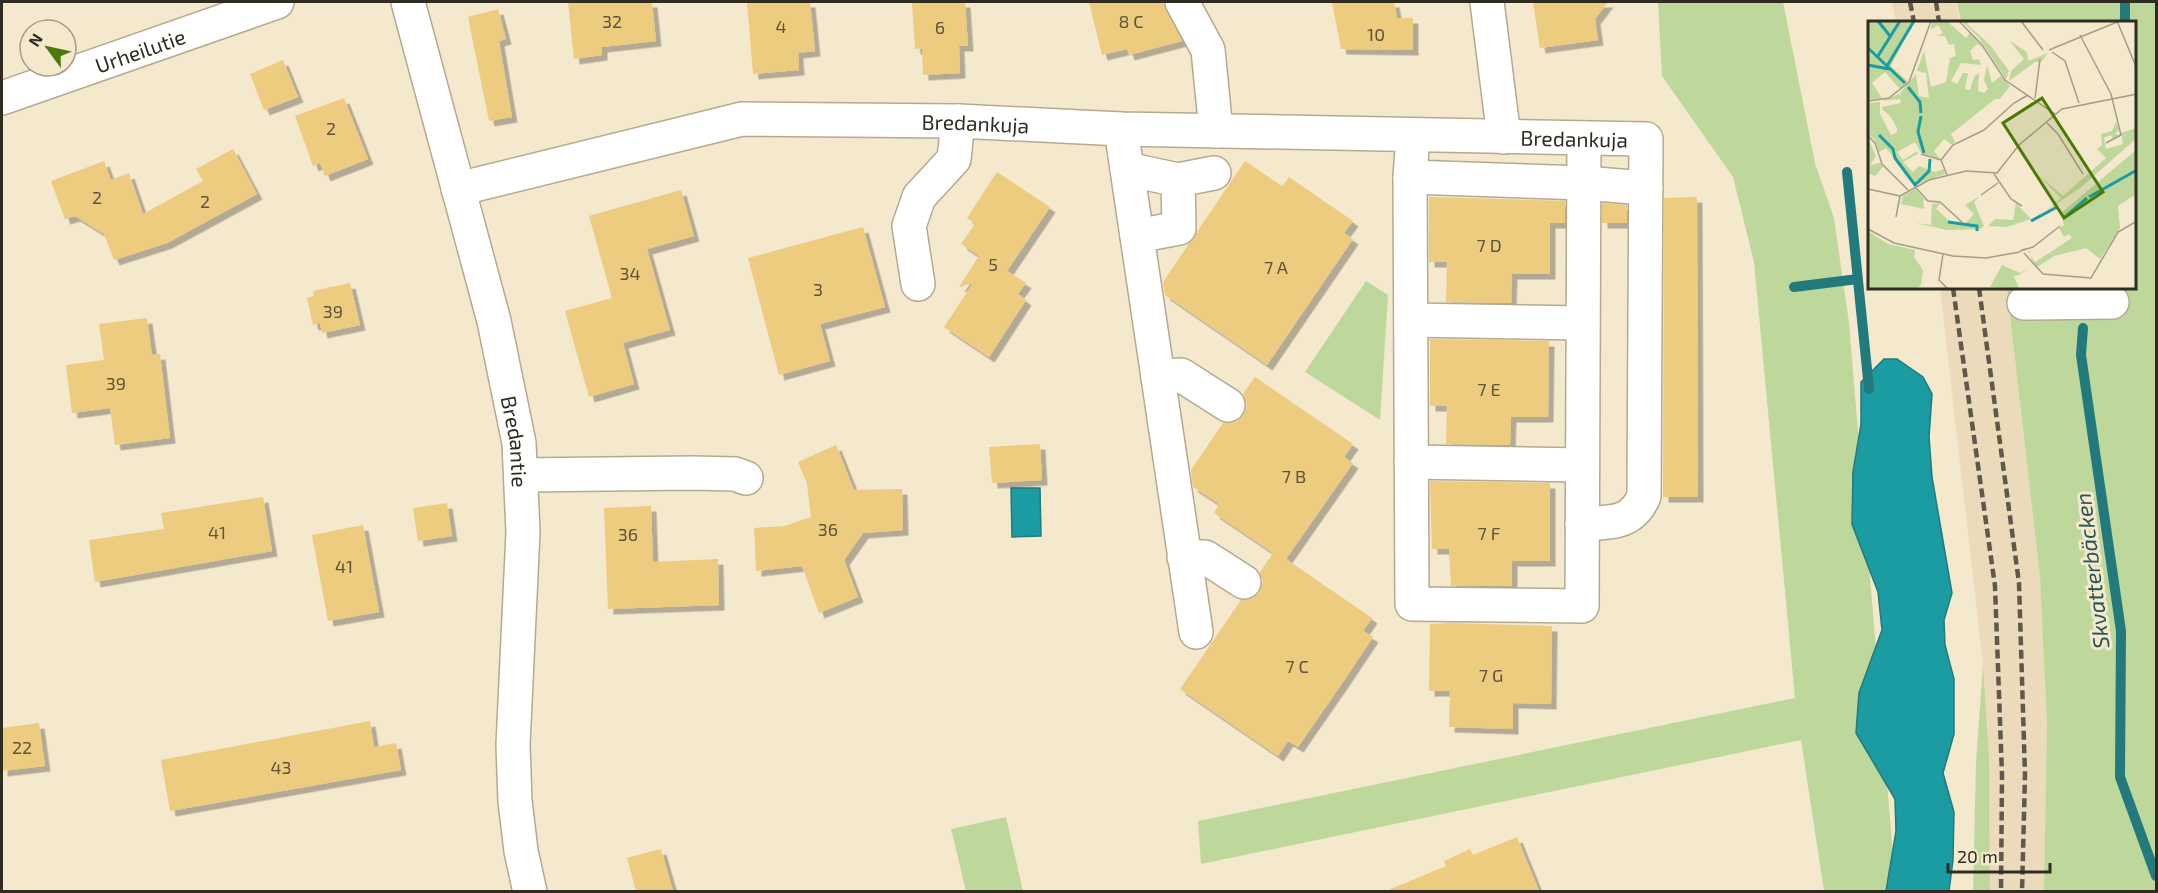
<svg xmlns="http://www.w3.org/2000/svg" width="2158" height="893" font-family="'Exo 2',sans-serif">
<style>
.built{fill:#ebdbbb}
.green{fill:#bed89b}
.water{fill:#1b9ca3;stroke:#227a7c;stroke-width:1.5}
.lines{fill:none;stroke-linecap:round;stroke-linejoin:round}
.stream{stroke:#227a7c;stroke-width:10}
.building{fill:#edcb7f;filter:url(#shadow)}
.minor-casing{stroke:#b5aa91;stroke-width:36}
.minor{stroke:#fff;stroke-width:33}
.rail{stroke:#5f594b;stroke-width:4.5;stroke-dasharray:9 4.5;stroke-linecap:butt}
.labels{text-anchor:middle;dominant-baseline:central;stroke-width:6;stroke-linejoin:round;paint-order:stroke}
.number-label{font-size:18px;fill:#605439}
.street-label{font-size:21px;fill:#312c22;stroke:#f4e8cd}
.water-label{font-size:22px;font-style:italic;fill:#245558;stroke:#f4e8cd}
.inset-river{fill:none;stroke:#1b9ca3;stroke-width:3}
.inset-road{fill:none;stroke:#a69d89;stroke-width:1.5}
.view{fill:#487a05;fill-opacity:0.15;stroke:#487a05;stroke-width:3}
.inset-edge{fill:none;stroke:#312c22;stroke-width:3}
</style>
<defs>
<filter id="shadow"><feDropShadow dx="5.5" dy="5.5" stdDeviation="0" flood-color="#0004"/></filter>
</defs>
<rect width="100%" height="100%" fill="#f4e8cd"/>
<path class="built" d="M 1892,2 L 1956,2 L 1960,22 L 1896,22 Z
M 1940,288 L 2007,288 L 2011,310 L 2040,577 L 2047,723 L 2044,891 L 1990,891 L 1989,757 L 1983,665 Z"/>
<path class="green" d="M 1658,2 L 1783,2 L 1815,163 L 1834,218 L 1849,323 L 1896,891 L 1824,891 L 1801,740 L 1201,864 L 1198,821 L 1795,698 L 1754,262 L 1733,177 L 1662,76 Z
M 1957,2 L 2156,2 L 2156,891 L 2044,891 L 2047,723 L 2040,577 L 2007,288 L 2136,288 L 2136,22 L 1961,22 Z
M 1366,281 L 1388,295 L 1380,420 L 1305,372 Z
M 1983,665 L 1989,757 L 1990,891 L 1973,892 L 1976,763 Z
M 1006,817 L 1023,891 L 966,891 L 951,829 Z"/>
<path class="water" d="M 1884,359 L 1897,359 L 1923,377 L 1932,394 L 1929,437 L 1932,477 L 1952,593 L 1944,620 L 1945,645 L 1954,679 L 1954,734 L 1943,773 L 1954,812 L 1953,860 L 1949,891 L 1886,891 L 1896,831 L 1895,799 L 1856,733 L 1859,693 L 1882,630 L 1878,592 L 1852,524 L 1853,472 L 1861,424 L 1861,382 Z
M 1011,488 L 1040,488 L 1041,536 L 1012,537 Z"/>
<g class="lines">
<path class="stream" d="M 2125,2 L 2125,22
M 1847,172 L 1869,389
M 1794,287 L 1858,279
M 2083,328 L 2081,355 L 2121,631 L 2120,777 L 2156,876"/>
</g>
<path class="building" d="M 568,2 L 652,2 L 656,41 L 602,47 L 602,55 L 574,59 Z
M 747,2 L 810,2 L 815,51 L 798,53 L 799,70 L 753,74 Z
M 912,2 L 965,2 L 968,46 L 959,46 L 960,73 L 923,75 L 922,48 L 915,49 Z
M 1089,2 L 1163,2 L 1182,41 L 1129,55 L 1127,49 L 1102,55 Z
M 1332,2 L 1394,2 L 1397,18 L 1413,18 L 1413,50 L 1341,49 Z
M 1533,2 L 1608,2 L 1595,19 L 1598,40 L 1540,48 Z
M 498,9 L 506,39 L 499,41 L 512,117 L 489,121 L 468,17 Z
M 283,60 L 298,97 L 264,110 L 250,74 Z
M 344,98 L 368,159 L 325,176 L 320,163 L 313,166 L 295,116 Z
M 233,149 L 257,194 L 167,243 L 114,260 L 104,234 L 75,216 L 65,219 L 51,181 L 104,161 L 111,180 L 129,173 L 143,214 L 203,181 L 196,169 Z
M 1245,161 L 1282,186 L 1289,177 L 1353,221 L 1344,233 L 1353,239 L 1267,365 L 1165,295 L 1163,282 Z
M 997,172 L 1050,207 L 1007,271 L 1026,283 L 1018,294 L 1026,300 L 989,357 L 944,327 L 973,283 L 959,287 L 979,256 L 961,244 L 975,224 L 967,218 Z
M 681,190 L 694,236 L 647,249 L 670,330 L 623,343 L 634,384 L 589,397 L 565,311 L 612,298 L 589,216 Z
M 1429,197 L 1565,201 L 1565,223 L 1550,223 L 1550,274 L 1512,274 L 1511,303 L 1446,302 L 1447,262 L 1429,262 Z
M 1697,197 L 1698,497 L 1663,497 L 1664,198 Z
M 1602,203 L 1627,205 L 1627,223 L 1602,223 Z
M 863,227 L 885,307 L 820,324 L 830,361 L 779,375 L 748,258 Z
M 350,283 L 360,325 L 322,333 L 320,323 L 313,325 L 307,298 L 314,296 L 313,291 Z
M 147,318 L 152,355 L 160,354 L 170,438 L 115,445 L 110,408 L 72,413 L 66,365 L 104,360 L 99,324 Z
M 1430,339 L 1549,341 L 1548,417 L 1511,417 L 1510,445 L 1446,444 L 1447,406 L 1430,406 Z
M 1255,377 L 1353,444 L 1344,457 L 1353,463 L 1286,559 L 1372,618 L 1363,631 L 1373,637 L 1345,679 L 1298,747 L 1288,741 L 1278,756 L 1180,689 L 1241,600 L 1252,599 L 1259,593 L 1263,582 L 1260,572 L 1273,553 L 1214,513 L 1219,504 L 1193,487 L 1191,470 L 1223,423 L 1236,422 L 1243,416 L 1247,405 L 1243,394 Z
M 1040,444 L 1042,480 L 992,483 L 989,447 Z
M 836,445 L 854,490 L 902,489 L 903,530 L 863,533 L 844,560 L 858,597 L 819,613 L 802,566 L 756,571 L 754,528 L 785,526 L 811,517 L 807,484 L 798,462 Z
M 1430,481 L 1550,483 L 1550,561 L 1512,561 L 1512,586 L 1451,586 L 1449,549 L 1432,549 Z
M 263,497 L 272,551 L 95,582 L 89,540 L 164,529 L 161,513 Z
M 447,503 L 452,536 L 418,541 L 413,508 Z
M 651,506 L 653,562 L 718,559 L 719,605 L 608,609 L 604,508 Z
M 363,525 L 379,612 L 328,621 L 312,535 Z
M 1449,623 L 1552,626 L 1551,704 L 1513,703 L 1513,729 L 1449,727 L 1450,691 L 1429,691 L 1430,624 Z
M 370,721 L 374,747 L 396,743 L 401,770 L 170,811 L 161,760 Z
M 39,723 L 45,766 L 2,771 L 2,728 Z
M 1517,837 L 1539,891 L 1386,891 L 1446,866 L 1444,861 L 1470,849 L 1473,855 Z
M 661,849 L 673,891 L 636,891 L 627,858 Z"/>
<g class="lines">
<defs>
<g id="minor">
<path id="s1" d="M 408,2 L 494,321 L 519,443 L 523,532 L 513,745 L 515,801 L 521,851 L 530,892"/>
<path d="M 1182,2 L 1208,50 L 1216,131"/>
<path d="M 1487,2 L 1504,137"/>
<path id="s2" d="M 2,98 L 277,2"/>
<path d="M 1121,129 L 1196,632"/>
<path d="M 1413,135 L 1410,177 L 1412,604 L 1582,606 L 1584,138"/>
<path d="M 1127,169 L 1178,180 L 1214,173"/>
<path d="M 1410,177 L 1583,183 L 1646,188"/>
<path id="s3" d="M 458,189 L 742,119 L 958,121 L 1121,129 L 1646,139 L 1644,496 C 1632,525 1610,522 1582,524"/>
<path d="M 1137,236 L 1179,228 L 1178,180"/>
<path d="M 918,284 L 909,226 L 919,197 L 954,159 L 958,121"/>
<path d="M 2024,303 L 2112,302"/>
<path d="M 1411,320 L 1582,323"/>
<path d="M 1158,377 L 1181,375 L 1228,405"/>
<path d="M 1411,462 L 1582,465"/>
<path d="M 521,475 L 692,473 L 735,474 L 746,478"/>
<path d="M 1184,557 L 1205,557 L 1244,582"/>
</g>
</defs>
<use href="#minor" class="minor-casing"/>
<use href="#minor" class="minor"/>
<path class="rail" d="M 1910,2 L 1914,22
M 1936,2 L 1939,22
M 1953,288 L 1995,586 L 2002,775 L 2001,892
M 1979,288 L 2019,583 L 2025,775 L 2022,892"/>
</g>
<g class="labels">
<g class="number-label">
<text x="612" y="21">32</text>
<text x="1131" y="21">8 C</text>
<text x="781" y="26">4</text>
<text x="940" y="27">6</text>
<text x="1376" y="34">10</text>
<text x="331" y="128">2</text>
<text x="97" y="197">2</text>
<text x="205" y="201">2</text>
<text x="1489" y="245">7 D</text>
<text x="993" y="264">5</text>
<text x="1276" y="267">7 A</text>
<text x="630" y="273">34</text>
<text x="818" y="289">3</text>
<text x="333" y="311">39</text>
<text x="116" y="383">39</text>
<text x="1489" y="389">7 E</text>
<text x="1294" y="476">7 B</text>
<text x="828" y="529">36</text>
<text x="217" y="532">41</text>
<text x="1489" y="533">7 F</text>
<text x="628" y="534">36</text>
<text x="344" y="566">41</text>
<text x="1297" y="666">7 C</text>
<text x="1491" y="675">7 G</text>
<text x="22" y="747">22</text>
<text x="281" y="767">43</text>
</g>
<g class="street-label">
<text stroke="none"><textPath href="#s2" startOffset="146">Urheilutie</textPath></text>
<text stroke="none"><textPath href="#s3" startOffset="526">Bredankuja</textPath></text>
<text stroke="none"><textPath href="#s3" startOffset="1125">Bredankuja</textPath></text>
<text stroke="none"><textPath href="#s1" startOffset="453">Bredantie</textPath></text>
</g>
<g class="water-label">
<text transform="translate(2091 571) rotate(-97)">Skvatterbäcken</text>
</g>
</g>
<g transform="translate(1868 21)">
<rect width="268" height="268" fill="#f4e8cd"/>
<path d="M 0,0 L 46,0 L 23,45 L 40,61 L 32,68 L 17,51 L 4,62 L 14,77 L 0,79 ZM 64,0 L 79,0 L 98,17 L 102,12 L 114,26 L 109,23 L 102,30 L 105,39 L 111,38 L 113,44 L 93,42 L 83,60 L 89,63 L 95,52 L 100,52 L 97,68 L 102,69 L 106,56 L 111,52 L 110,70 L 116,72 L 120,68 L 116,59 L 119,44 L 124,62 L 133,55 L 142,65 L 132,78 L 127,78 L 83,113 L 87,121 L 84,124 L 76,118 L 66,130 L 72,138 L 53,132 L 47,121 L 29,131 L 35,139 L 48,131 L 51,132 L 35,141 L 45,151 L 51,145 L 67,151 L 76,148 L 77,153 L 47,164 L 18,127 L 11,131 L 7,119 L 0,113 L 0,82 L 12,81 L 12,93 L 23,114 L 29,111 L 29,107 L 22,95 L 15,89 L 14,86 L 33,82 L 32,78 L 14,80 L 31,73 L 34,75 L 32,72 L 48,53 L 51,75 L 61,77 L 58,52 L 49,50 L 56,30 L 63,66 L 78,61 L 82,37 L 88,35 L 86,23 L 81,24 L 77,15 L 69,15 L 75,12 L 70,4 L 63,9 ZM 94,0 L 102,0 L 99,3 L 122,24 L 141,50 L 138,58 L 111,17 ZM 142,20 L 159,31 L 160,40 L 180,32 L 173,41 L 167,41 L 141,60 L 143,50 L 156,38 ZM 248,101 L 251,108 L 247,113 L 252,114 L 245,118 L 243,114 L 236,117 L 238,128 L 255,123 L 253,112 L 268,107 L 268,118 L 212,167 L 178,190 L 193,177 L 170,154 L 195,175 L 238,137 L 229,128 L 234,124 L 233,113 L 244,110 ZM 0,117 L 8,135 L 2,144 L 12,142 L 15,146 L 7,155 L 0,152 ZM 268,129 L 268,173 L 250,185 L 252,207 L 232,238 L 218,227 L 186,235 L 168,247 L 160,230 L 164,230 L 161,232 L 167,241 L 204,217 L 201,213 L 196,216 L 191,207 L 196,204 L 193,192 ZM 47,168 L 59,181 L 55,178 L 56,188 L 33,183 L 35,175 ZM 112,175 L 106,181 L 116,205 L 113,208 L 79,209 L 47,202 L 63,204 L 64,183 L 72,182 L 68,188 L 86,204 L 92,200 L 96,204 L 106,193 L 97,184 ZM 148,182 L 163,198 L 139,206 L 120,205 L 127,198 L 145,199 ZM 0,210 L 20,223 L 47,229 L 46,236 L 55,249 L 53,264 L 49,268 L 0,268 ZM 134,244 L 152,252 L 162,246 L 151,254 L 146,255 L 151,268 L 122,266 Z" fill="#bed89b"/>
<path class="inset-river" d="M 10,0 L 22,15M 0,27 L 37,62M 10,35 L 32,0M 0,44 L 21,48M 19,45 L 46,0M 40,66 L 52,81 L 53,92M 53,95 L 50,111 L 56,132M 11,114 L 25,128 L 27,137 L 47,164 L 61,150 L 62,138M 221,176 L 269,149M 196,197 L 219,177M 163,200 L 189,186M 80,201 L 109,205 L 109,210"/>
<path class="inset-road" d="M 91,0 L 114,24 L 137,59 L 187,93M 153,0 L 175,29M 249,0 L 269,48M 212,14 L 243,73 L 253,114 L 238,122M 181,29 L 249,1M 184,31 L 197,40 L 211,82M 167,77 L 172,38M 0,80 L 21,77 L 41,61 L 63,0M 179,102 L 190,113 L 215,153M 0,115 L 7,122 L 14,143 L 40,169M 53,133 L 73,139M 126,153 L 143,178 L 154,185M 79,154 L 73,139 L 85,124 L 116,109 L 146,82 L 160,74M 47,166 L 60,180 L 72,181 L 95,202M 0,168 L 32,175M 113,174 L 130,162M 32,175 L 61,159 L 98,150 L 129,152 L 151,124 L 194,88 L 269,73M 28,196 L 32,175M 0,208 L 26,222 L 85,235 L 118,237 L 152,231M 157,228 L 152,230 L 165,226 L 192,205M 156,232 L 175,253 L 223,257 L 250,211 L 269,200M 75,233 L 71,259 L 81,269"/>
<path class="view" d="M 174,77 L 235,171 L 196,197 L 135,102 Z"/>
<rect width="268" height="268" class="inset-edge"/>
</g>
<rect width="2158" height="893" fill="none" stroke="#312c22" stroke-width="6"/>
<g transform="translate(48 48) rotate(303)"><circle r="28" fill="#f4e8cd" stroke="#a69d89" stroke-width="1.5"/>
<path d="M0-4.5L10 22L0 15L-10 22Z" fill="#487a05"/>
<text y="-9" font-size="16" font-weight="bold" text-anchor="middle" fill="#312c22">N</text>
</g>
<path d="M1948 863v9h102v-9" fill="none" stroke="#312c22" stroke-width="3"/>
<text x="1957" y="863" font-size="18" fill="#312c22" stroke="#f4e8cd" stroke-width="4.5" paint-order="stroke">20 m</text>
</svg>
